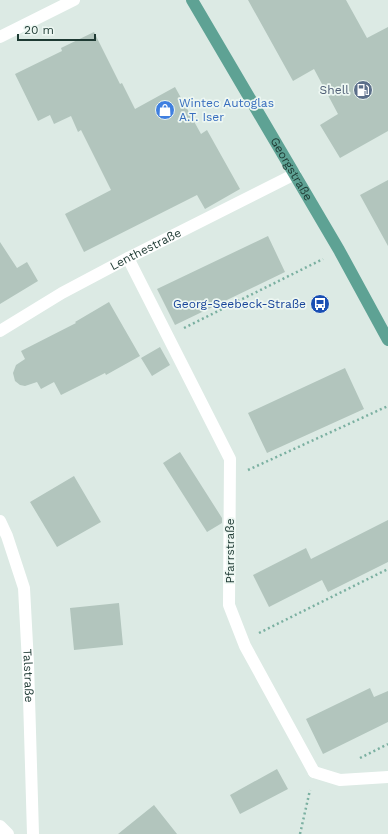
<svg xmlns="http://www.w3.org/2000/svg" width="388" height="834" font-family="'Work Sans',sans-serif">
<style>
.building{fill:#b2c5bd}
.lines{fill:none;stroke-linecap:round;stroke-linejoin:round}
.path{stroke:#7bb0a1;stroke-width:2.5;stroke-dasharray:2 3;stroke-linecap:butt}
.lane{stroke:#fff;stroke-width:12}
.street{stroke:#fff;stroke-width:12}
.secondary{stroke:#fff;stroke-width:12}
.primary{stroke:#5ea294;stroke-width:12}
.labels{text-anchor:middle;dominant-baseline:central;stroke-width:3.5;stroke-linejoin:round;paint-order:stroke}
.service-label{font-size:12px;fill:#4e5e75;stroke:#edf7f2;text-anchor:end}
.shop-label{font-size:12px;fill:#366cbe;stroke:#edf7f2;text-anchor:start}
.street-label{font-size:12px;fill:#1e3a33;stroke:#edf7f2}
.transit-label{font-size:12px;fill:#164399;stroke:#edf7f2;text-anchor:end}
</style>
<rect width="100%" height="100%" fill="#dceae4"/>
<path class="building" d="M 248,0 L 346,0 L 367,38 L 388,27 L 388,131 L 340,158 L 320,125 L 338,114 L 314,69 L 293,81 Z
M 94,32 L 120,84 L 122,83 L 135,109 L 175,87 L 201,134 L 207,130 L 240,189 L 205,209 L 197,195 L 84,252 L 65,214 L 111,190 L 81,130 L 78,132 L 71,116 L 54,124 L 50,115 L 38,121 L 15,74 L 62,51 L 61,48 Z
M 388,180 L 388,246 L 360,195 Z
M 268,236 L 285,272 L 175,325 L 157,289 Z
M 0,242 L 17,268 L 27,262 L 38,281 L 0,304 Z
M 109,302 L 140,356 L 106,375 L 105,373 L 61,395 L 54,382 L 41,389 L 37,382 L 25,386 L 20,385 L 15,381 L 13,373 L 16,365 L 25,359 L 21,351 L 76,323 L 75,322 Z
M 160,347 L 170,365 L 152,376 L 141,358 Z
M 345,368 L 364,409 L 267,453 L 248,413 Z
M 180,452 L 222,518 L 222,523 L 207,532 L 163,463 Z
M 74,476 L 101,522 L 57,547 L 30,502 Z
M 388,520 L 388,562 L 328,592 L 322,580 L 269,607 L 253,575 L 306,548 L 311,559 Z
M 119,603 L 123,645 L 74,650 L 70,608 Z
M 370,688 L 374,697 L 388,691 L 388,722 L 323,754 L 306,719 Z
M 277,769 L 288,789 L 240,814 L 230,795 Z
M 154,805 L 177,834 L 118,834 Z"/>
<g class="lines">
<path class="path" d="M 184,328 L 323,259
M 248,470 L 388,406
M 259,633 L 388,569
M 360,758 L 388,744
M 300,834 L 310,790"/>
<path class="lane" d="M 128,258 L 230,459 L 229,605 L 245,646 L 314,772"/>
<g class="street">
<path id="s1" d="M 0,331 L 62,293 L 128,258 L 295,174"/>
<path id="s2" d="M 0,521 L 7,536 L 24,588 L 28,663 L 33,834"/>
<path d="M 314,772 L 340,780 L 388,777"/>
<path d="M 0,826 L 8,834"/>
</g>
<path class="secondary" d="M 0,37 L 74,0"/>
<path class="primary" id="s3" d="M 192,0 L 339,250 L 388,340"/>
</g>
<defs>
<symbol id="fuel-disc" viewBox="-11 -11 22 22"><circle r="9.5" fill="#5c6f8a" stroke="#edf7f2"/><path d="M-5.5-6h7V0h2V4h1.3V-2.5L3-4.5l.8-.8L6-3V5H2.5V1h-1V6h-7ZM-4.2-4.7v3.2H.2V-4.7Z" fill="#fff"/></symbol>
<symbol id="shop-disc" viewBox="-11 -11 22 22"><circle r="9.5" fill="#3f7fe0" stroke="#edf7f2"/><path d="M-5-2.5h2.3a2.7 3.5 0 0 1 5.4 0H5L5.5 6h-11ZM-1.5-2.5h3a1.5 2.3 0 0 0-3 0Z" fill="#fff"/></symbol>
<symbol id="bus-disc" viewBox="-11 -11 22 22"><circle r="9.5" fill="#1a4fb4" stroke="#edf7f2"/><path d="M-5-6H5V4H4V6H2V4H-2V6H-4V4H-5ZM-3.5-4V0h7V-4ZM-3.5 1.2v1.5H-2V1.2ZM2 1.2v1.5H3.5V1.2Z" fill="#fff"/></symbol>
</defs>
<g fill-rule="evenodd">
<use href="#fuel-disc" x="352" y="79" width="22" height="22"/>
<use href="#shop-disc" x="154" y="99" width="22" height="22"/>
<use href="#bus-disc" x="309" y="293" width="22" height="22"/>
</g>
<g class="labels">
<g class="service-label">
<text x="349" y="90">Shell</text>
</g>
<g class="shop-label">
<text x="179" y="103">Wintec Autoglas<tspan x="179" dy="14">A.T. Iser</tspan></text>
</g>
<g class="street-label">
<text stroke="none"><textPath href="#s3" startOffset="196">Georgstraße</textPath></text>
<text stroke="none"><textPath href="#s1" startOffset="167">Lenthestraße</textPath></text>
<text transform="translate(230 551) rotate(-90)">Pfarrstraße</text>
<text stroke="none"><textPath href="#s2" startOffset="159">Talstraße</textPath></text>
</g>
<g class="transit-label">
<text x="306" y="304">Georg-Seebeck-Straße</text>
</g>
</g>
<path d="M18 34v6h77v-6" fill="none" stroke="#1e3a33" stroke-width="2"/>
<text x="24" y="34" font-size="12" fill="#1e3a33" stroke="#edf7f2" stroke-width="3" paint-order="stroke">20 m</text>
</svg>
